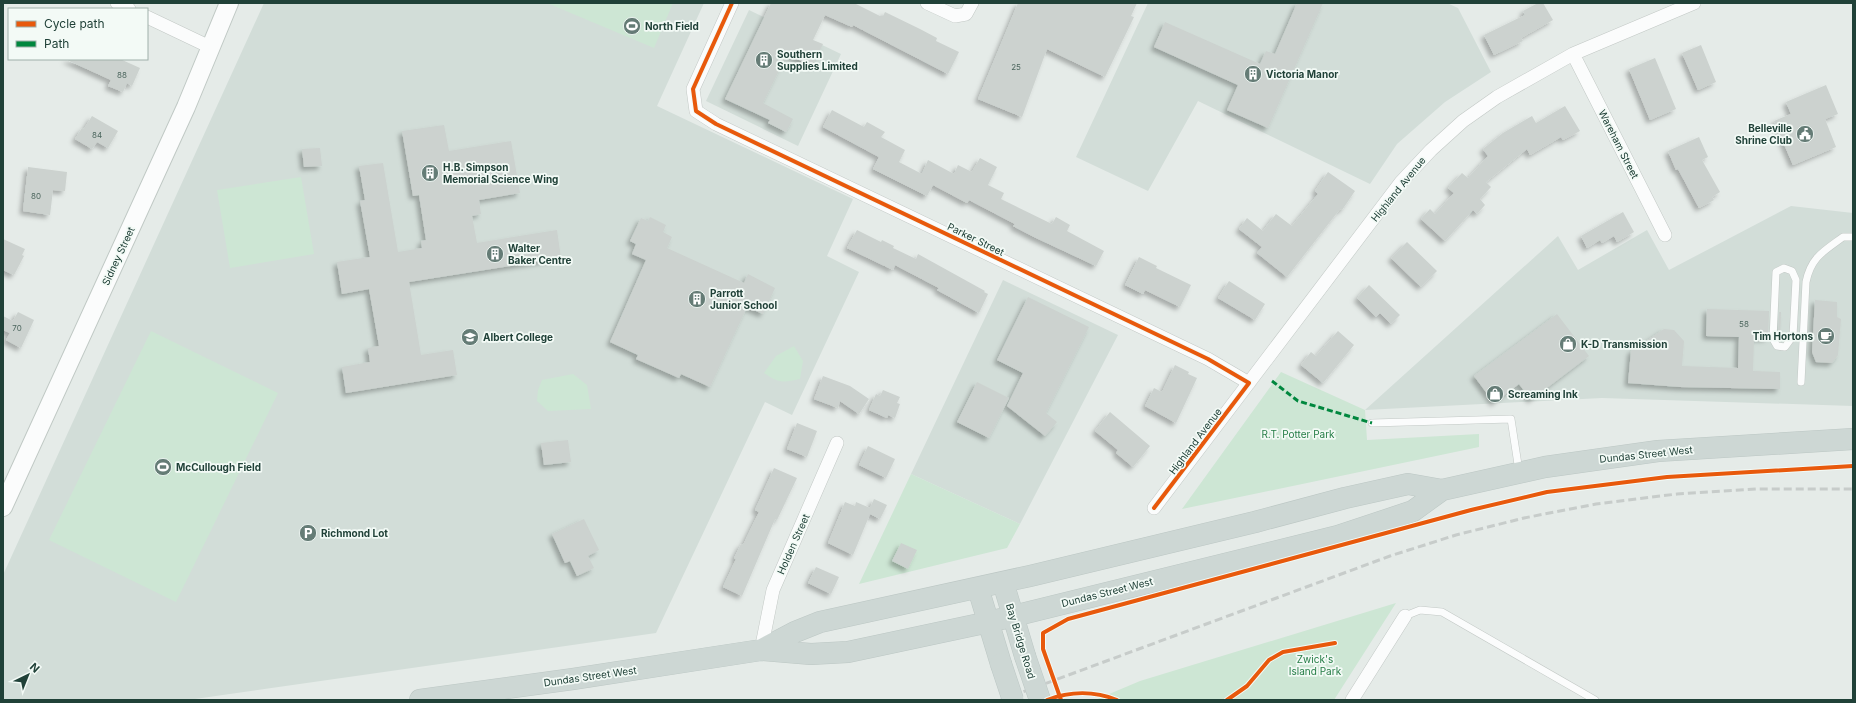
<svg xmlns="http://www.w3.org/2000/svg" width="1856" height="703" font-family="Inter,sans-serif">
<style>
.built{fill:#d2ddd8}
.green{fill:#cde6d4}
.building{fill:#ccd2cf;filter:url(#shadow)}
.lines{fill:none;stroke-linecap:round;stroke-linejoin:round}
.lane-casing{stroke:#c2c8c5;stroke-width:8}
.street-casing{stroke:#c2c8c5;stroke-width:14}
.secondary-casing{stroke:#c0c9c5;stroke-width:20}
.primary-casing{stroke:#bcc7c4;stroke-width:22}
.lane{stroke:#fbfcfc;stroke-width:7}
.street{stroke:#fbfcfc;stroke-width:13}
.secondary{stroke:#fbfcfc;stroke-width:18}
.primary{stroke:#cdd7d4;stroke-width:21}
.rail{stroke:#c7ccca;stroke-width:3;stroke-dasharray:8 4;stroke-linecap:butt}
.primary-bridge-casing{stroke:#bcc7c4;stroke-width:22;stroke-linecap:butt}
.primary-bridge{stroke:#cdd7d4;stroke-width:21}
.quiet{stroke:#00873e;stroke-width:3;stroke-dasharray:6 3;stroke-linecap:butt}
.cycleway-casing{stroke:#f3faf6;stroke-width:6}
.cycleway{stroke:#e8590c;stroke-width:4}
.labels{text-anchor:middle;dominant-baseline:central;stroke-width:3.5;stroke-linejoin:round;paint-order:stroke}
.number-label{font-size:8px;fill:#4c665e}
.poi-label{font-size:10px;font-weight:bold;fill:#204138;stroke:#f3faf6;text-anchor:start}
.street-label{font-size:10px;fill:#204138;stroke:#f3faf6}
.park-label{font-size:10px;fill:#257d46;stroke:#f3faf6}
</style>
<defs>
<filter id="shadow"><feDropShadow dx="-3.5" dy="3.5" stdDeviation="2" flood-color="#0004"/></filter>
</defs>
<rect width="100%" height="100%" fill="#e5ebe8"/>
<path class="built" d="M 264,3 L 704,3 L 657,106 L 853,199 L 827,256 L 859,272 L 792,415 L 765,402 L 656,633 L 188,700 L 3,700 L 3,575 Z
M 1148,3 L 1447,3 L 1458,8 L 1491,72 L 1445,102 L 1397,144 L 1370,184 L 1198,101 L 1148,191 L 1076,157 Z
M 749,10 L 841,54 L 798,146 L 706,101 Z
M 1791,206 L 1853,213 L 1853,406 L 1602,398 L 1365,410 L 1558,236 L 1578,270 L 1647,230 L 1669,270 Z
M 1003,280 L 1118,335 L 1020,524 L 911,474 Z"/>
<path class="green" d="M 547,3 L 673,3 L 654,48 Z
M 301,177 L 314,254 L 230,268 L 217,190 Z
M 151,331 L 278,393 L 176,602 L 49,540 Z
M 794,346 L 803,361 L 800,379 C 782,383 779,383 764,373 L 776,356 Z
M 1281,372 L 1365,410 L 1367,440 L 1479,434 L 1479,447 L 1182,509 Z
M 573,374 L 587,385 L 591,409 L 548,411 L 537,401 L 538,390 L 542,380 Z
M 911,474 L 1020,524 L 1007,548 L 859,584 Z
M 1396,603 L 1334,700 L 1095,700 L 1140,681 Z"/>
<path class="building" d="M 771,3 L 854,3 L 880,16 L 883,16 L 885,12 L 920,29 L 937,38 L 936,41 L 959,52 L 948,74 L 853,25 L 852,27 L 825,15 L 813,40 L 823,44 L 812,66 L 787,54 L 763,103 L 793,119 L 786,132 L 768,123 L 770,120 L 725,99 Z
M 1018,3 L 1137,3 L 1131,16 L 1134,17 L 1105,77 L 1047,49 L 1022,117 L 978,99 Z
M 1297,3 L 1323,3 L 1268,128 L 1227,110 L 1238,85 L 1154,47 L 1165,22 L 1260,64 L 1266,51 L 1275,54 Z
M 1538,3 L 1543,3 L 1553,20 L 1521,38 L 1523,41 L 1494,55 L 1484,35 L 1525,15 L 1523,11 Z
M 1701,45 L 1716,82 L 1698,90 L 1682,53 Z
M 1655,58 L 1676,109 L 1650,120 L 1629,69 Z
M 65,59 L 120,59 L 140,68 L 132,86 L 127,83 L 123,92 L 108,86 L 111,80 Z
M 1826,85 L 1838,114 L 1825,119 L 1836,147 L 1793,165 L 1774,121 L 1791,114 L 1786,102 Z
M 1565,106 L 1580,131 L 1563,140 L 1561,137 L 1530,155 L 1527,149 L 1486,182 L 1491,187 L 1480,199 L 1485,205 L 1477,214 L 1473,210 L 1445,241 L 1421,219 L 1430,209 L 1435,214 L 1454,193 L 1448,188 L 1462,173 L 1468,178 L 1488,156 L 1483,149 L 1503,133 L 1532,116 L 1536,123 Z
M 832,110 L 864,127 L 867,122 L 885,132 L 881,137 L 905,150 L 899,162 L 922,174 L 928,160 L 954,174 L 958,165 L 972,172 L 980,158 L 997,167 L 988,185 L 1004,193 L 1001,199 L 1052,224 L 1056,217 L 1070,225 L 1067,231 L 1104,251 L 1096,266 L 1034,237 L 1013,226 L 1015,224 L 969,200 L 967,203 L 933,185 L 927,196 L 873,169 L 879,157 L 823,127 Z
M 92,116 L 118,131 L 108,148 L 97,142 L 92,149 L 75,139 L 82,128 L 84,129 Z
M 444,125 L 449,151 L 511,141 L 520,193 L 479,200 L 481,214 L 472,216 L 477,243 L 557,230 L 561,258 L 409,282 L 421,355 L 453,350 L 457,375 L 346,393 L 342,367 L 370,362 L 368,348 L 379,346 L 369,289 L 342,294 L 337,262 L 370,257 L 360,201 L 365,200 L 359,166 L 383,163 L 398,252 L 422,248 L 421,241 L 426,240 L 419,195 L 413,196 L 402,131 Z
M 1699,137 L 1708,157 L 1702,160 L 1720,192 L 1712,197 L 1714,200 L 1699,208 L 1678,169 L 1676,170 L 1668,151 Z
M 320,148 L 322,166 L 304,167 L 302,149 Z
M 28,167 L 67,172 L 65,191 L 53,190 L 50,215 L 23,211 Z
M 1328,172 L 1355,191 L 1342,210 L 1340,209 L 1287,277 L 1257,253 L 1262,247 L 1239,229 L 1247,218 L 1263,231 L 1276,214 L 1292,226 L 1318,194 L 1315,191 Z
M 1623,212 L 1634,232 L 1617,242 L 1614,236 L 1602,243 L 1600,240 L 1587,248 L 1581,236 Z
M 650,217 L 666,225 L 663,232 L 672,237 L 667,248 L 744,283 L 748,274 L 775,288 L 763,314 L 747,307 L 710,387 L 681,374 L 679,378 L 636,359 L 638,355 L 610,342 L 646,260 L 632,254 L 636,244 L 630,241 L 641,218 L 648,221 Z
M 857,230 L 881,242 L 882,240 L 894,246 L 893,248 L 916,259 L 918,254 L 985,291 L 984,292 L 988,294 L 979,313 L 937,290 L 939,288 L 895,265 L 893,270 L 847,248 Z
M 3,239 L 25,249 L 22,255 L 24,256 L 14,275 L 3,270 Z
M 1407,242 L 1437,271 L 1421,287 L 1391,258 Z
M 1139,257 L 1157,266 L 1156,268 L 1191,285 L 1180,307 L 1145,290 L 1143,294 L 1125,285 Z
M 1229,281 L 1265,304 L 1255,320 L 1218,298 Z
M 1369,285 L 1400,315 L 1391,324 L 1380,313 L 1376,317 L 1357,298 Z
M 1028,297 L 1089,327 L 1046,413 L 1057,422 L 1045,436 L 1007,406 L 1023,373 L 997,360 Z
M 1815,300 L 1837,302 L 1837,317 L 1841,319 L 1838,355 L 1832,363 L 1816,362 L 1812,352 Z
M 1707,309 L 1769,311 L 1768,338 L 1754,338 L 1753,371 L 1780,372 L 1780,389 L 1680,387 L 1628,383 L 1631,351 L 1664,329 L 1674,330 L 1684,341 L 1682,366 L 1738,368 L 1739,337 L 1706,336 Z
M 18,312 L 34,320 L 21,348 L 6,340 L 10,333 L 3,330 L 3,316 L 13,321 Z
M 1779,312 L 1781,312 L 1780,339 L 1778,338 Z
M 1557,314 L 1589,356 L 1531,400 L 1519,384 L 1494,403 L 1474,376 Z
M 1338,331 L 1354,345 L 1323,383 L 1301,365 L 1311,352 L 1316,356 Z
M 1175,365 L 1189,372 L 1188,374 L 1197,378 L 1176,423 L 1145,406 L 1154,388 L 1162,392 Z
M 823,376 L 850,386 L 869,399 L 859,414 L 840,401 L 838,408 L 814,399 Z
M 977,382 L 1009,398 L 989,438 L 957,422 Z
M 883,390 L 900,397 L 897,403 L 900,404 L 895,418 L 888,415 L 887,418 L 869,410 L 876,394 L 880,396 Z
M 1110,412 L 1150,446 L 1133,467 L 1116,453 L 1118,450 L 1095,431 Z
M 797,423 L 817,431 L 807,457 L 787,449 Z
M 568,440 L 571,462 L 544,465 L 541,443 Z
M 868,446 L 895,459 L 886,478 L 859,465 Z
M 774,468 L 797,478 L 777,520 L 775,519 L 742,596 L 723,587 L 736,559 L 734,558 L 741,544 L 743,545 L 759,512 L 755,510 Z
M 874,499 L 887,505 L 880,519 L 870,514 L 853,555 L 828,543 L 845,502 L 855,506 L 856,502 L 870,508 Z
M 584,519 L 599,550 L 588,556 L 594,568 L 577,576 L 570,561 L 565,563 L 552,534 Z
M 901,543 L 917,550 L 908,569 L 892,561 Z
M 816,567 L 839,577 L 831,594 L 808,583 Z"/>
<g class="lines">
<defs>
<path id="lane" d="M 1784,268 L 1792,271 L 1796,280 L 1793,336 L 1785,347 L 1777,346 L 1773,339 L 1776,272 Z
M 1801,382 L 1806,282 C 1811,257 1824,251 1843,237 L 1853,237
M 1372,423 L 1511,419 L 1519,471
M 1405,616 L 1420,610 L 1442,612 L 1595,700"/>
<path id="street" d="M 117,3 L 129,9
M 732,3 L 693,89 L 696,111 L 716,124 L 1208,359 L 1249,383
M 927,3 L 955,16 L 966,14 L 972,3
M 147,17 L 210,47
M 1573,54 L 1665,235
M 1154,508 L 1401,182 L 1431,150 L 1463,121 L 1497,97 L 1573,54 L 1694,3
M 761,650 L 773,590 L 837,443
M 1352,700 L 1405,616"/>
<path id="secondary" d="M 3,507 L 186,107 L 229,3"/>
<path id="primary" d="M 1003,582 L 1025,656
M 978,588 L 1001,664
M 761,650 L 795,632 L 820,622 L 1030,576 L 1255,522 L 1345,498 L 1408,484 L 1442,490
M 420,700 L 573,679 L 761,650 L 811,654 L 848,652 L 989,622 L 1338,536 L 1413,511 L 1442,490 L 1545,467 L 1658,451 L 1853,439"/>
</defs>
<use href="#lane" class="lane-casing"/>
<use href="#street" class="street-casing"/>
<use href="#secondary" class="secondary-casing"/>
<use href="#primary" class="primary-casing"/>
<use href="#lane" class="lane"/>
<use href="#street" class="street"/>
<use href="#secondary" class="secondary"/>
<use href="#primary" class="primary"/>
<path class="rail" d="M 1001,700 L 1390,556 L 1456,535 L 1524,518 L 1596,504 L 1677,494 L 1757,489 L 1853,489"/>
<defs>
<path id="primary-bridge" d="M 1025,656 L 1040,700
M 1001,664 L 1013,700"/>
</defs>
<use href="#primary-bridge" class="primary-bridge-casing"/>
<use href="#primary-bridge" class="primary-bridge"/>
<path class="quiet" d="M 1272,381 L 1298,401 L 1372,423"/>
<defs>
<path id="cycleway" d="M 732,3 L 693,89 L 696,111 L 716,124 L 1208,359 L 1249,383 L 1154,508
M 1047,700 C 1070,691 1095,691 1117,700
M 1061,700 L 1043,649 L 1043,633 L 1068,619 L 1471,510 L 1547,492 L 1667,477 L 1853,466
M 1227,700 L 1247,686 L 1269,660 L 1283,652 L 1335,643"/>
</defs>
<use href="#cycleway" class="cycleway-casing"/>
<use href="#cycleway" class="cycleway"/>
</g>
<defs>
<symbol id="stadium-disc" viewBox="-11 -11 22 22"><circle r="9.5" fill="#657c76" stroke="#f3faf6"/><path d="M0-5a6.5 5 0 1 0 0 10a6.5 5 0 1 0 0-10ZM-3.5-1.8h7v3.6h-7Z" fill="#fff"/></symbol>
<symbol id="building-disc" viewBox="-11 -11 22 22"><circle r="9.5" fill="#657c76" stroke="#f3faf6"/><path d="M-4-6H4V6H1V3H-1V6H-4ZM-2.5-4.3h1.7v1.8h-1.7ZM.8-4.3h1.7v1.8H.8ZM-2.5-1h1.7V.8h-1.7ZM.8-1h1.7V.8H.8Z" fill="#fff"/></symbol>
<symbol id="civic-disc" viewBox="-11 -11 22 22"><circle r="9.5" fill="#657c76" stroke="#f3faf6"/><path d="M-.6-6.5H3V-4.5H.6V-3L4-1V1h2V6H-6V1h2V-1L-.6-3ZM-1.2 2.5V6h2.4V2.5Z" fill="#fff"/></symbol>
<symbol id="cafe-disc" viewBox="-11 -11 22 22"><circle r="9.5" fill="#657c76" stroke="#f3faf6"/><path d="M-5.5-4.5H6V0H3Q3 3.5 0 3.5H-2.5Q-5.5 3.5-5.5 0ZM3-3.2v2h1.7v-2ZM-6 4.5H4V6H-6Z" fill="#fff"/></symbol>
<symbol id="school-disc" viewBox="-11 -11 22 22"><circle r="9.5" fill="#657c76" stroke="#f3faf6"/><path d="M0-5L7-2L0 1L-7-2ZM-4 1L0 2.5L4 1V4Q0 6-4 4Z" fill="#fff"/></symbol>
<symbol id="shop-disc" viewBox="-11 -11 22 22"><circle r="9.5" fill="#657c76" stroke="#f3faf6"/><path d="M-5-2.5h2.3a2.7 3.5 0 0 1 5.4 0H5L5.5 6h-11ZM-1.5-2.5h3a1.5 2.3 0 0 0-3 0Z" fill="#fff"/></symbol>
<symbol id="parking-disc" viewBox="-11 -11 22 22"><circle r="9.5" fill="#657c76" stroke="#f3faf6"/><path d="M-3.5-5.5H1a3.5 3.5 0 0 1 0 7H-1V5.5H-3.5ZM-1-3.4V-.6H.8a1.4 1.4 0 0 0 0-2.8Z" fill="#fff"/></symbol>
</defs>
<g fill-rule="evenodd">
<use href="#stadium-disc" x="622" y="16" width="20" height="20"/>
<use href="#building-disc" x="754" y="50" width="20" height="20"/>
<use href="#building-disc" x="1243" y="64" width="20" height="20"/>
<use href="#civic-disc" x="1795" y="124" width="20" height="20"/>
<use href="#building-disc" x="420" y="163" width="20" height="20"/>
<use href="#building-disc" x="485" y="244" width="20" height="20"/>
<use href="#building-disc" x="687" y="289" width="20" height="20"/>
<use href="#cafe-disc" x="1816" y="326" width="20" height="20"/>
<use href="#school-disc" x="460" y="327" width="20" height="20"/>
<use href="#shop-disc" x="1558" y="334" width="20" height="20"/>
<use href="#shop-disc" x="1485" y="384" width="20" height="20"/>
<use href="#stadium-disc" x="153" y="457" width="20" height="20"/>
<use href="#parking-disc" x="298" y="523" width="20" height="20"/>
</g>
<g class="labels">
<g class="number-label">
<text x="1016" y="67">25</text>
<text x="122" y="75">88</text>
<text x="97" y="135">84</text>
<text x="36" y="196">80</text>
<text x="1744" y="324">58</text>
<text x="17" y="328">70</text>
</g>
<g class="poi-label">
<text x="645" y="26">North Field</text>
<text x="777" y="54">Southern<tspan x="777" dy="12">Supplies Limited</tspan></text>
<text x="1266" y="74">Victoria Manor</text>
<text x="1792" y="128" text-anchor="end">Belleville<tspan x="1792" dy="12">Shrine Club</tspan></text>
<text x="443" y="167">H.B. Simpson<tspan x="443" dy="12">Memorial Science Wing</tspan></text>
<text x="508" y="248">Walter<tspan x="508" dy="12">Baker Centre</tspan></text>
<text x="710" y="293">Parrott<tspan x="710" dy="12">Junior School</tspan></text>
<text x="1813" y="336" text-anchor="end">Tim Hortons</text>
<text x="483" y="337">Albert College</text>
<text x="1581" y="344">K-D Transmission</text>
<text x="1508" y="394">Screaming Ink</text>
<text x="176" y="467">McCullough Field</text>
<text x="321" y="533">Richmond Lot</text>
</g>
<g class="street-label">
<text transform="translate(1619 144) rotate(63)">Wareham Street</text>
<text transform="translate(1398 189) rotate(-51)">Highland Avenue</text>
<text transform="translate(976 239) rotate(26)">Parker Street</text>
<text transform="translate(118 256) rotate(-65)">Sidney Street</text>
<text transform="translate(1195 441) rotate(-53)">Highland Avenue</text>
<text transform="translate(1646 454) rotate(-6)">Dundas Street West</text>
<text transform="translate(793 544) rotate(-66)">Holden Street</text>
<text transform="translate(1107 592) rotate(-14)">Dundas Street West</text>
<text transform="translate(1021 641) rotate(73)">Bay Bridge Road</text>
<text transform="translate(590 676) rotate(-8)">Dundas Street West</text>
</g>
<g class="park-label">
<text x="1298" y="434">R.T. Potter Park</text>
<text x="1315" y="659">Zwick's<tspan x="1315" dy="12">Island Park</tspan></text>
</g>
</g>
<rect width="1856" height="703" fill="none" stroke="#204138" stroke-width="8"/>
<rect x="8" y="8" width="140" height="52" fill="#f3faf6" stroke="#9fb0aa"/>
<rect x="16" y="21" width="20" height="6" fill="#e8590c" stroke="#9fb0aa"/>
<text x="44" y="28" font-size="12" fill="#204138">Cycle path</text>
<rect x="16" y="41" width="20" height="6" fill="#00873e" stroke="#9fb0aa"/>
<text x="44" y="48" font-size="12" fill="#204138">Path</text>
<g transform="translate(28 675) rotate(43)" stroke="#f3faf6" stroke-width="3" paint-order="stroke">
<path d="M0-3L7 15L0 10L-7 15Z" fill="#204138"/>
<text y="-6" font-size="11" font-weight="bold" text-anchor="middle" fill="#204138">N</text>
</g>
</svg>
